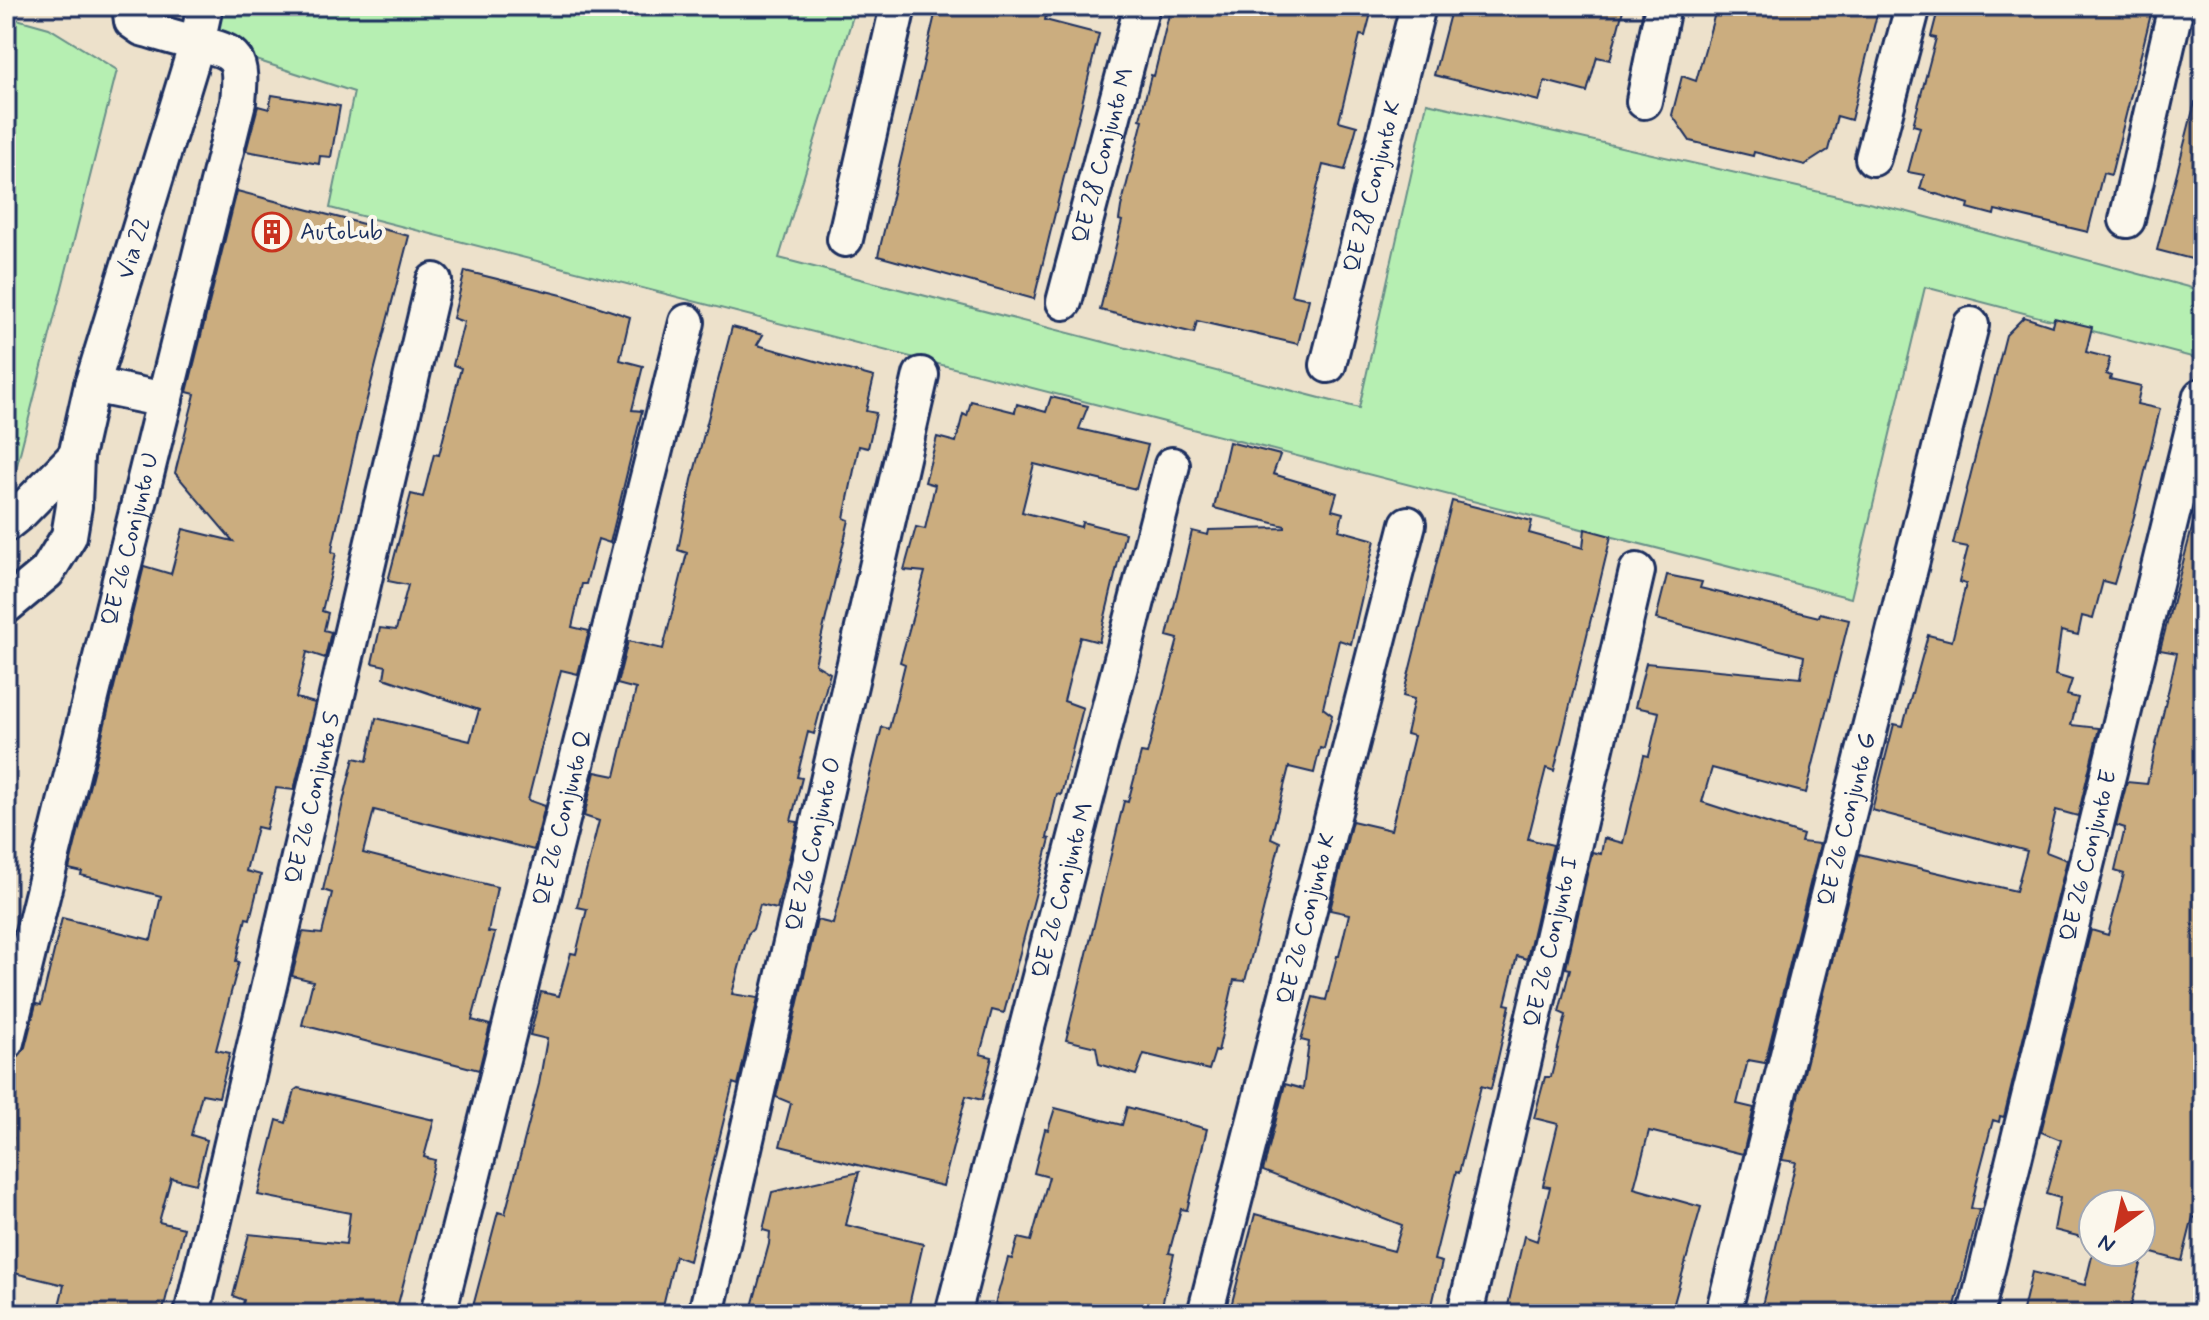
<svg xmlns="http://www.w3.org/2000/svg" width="2209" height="1320" font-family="Mynerve,sans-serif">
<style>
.green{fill:#b6efb2;stroke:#688f88;stroke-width:2}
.building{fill:#cbad7f;stroke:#1b2f5e;stroke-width:2}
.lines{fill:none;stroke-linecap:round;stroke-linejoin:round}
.street-casing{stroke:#1b2f5e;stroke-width:40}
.street{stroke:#fbf7ec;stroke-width:34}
.labels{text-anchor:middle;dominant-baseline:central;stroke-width:8;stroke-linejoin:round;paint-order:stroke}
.street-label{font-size:24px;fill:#1b2f5e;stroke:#fbf7ec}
.poi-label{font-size:24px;fill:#1b2f5e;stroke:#fbf7ec;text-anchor:start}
</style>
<rect width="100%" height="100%" fill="#ede1cb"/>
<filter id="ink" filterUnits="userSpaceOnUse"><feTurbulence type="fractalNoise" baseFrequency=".0125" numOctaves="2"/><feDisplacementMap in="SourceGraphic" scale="16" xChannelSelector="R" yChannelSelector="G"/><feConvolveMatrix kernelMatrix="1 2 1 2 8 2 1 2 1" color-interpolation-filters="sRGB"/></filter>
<g filter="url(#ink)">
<path class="green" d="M 210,6 L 856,6 L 779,258 L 1359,408 L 1427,103 L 1908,212 L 2203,291 L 2203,360 L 1925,287 L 1851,598 L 330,208 L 354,92 L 204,43 Z
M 6,16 L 49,28 L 117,70 L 14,477 L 6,482 Z"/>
<path class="building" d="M 937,6 L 1048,6 L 1045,20 L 1099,34 L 1034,299 L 878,256 Z
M 1171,6 L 1373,6 L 1365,36 L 1360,35 L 1339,121 L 1357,126 L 1345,170 L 1323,165 L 1301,252 L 1291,295 L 1309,299 L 1298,344 L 1197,321 L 1194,333 L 1100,310 L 1122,221 L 1119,220 L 1121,207 L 1143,120 L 1140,119 L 1151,75 L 1154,76 Z
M 1452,6 L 1624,6 L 1610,60 L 1597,57 L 1587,92 L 1545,81 L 1539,101 L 1434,75 Z
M 1717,6 L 1879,6 L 1851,120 L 1837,116 L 1828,150 L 1805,165 L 1754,152 L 1753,156 L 1690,141 L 1672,115 L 1682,76 L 1696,81 Z
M 1939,6 L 2153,6 L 2111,175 L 2103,173 L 2088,232 L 1995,210 L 1994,215 L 1968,208 L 1969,204 L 1920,189 L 1924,175 L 1908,172 L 1920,127 L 1913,125 L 1936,38 L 1931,37 Z
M 272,95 L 340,106 L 331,157 L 320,156 L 319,164 L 246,151 L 258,106 L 269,109 Z
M 2195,102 L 2203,103 L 2203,262 L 2157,250 Z
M 237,191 L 409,236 L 358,434 L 333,544 L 332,552 L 336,553 L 322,611 L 328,613 L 324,630 L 331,632 L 325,658 L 307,652 L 296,698 L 315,703 L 294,790 L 276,788 L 266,829 L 257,827 L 246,871 L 261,875 L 250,919 L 246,918 L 236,961 L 239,962 L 216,1050 L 230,1053 L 219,1097 L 202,1094 L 191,1135 L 207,1140 L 196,1184 L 171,1178 L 159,1222 L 184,1228 L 162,1314 L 57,1314 L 64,1285 L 6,1271 L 6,1164 L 13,1138 L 6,1136 L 6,1133 L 16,1093 L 8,1091 L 16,1059 L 25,1047 L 36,1004 L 41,1005 L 62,918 L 151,940 L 161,896 L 81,875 L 82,872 L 69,869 L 144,566 L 171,574 L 183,529 L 233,541 L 175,473 L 195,394 L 187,392 Z
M 465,271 L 566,296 L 630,317 L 620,360 L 643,366 L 632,410 L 642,411 L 610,543 L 598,539 L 586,584 L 582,584 L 572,627 L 589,631 L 578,674 L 561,670 L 528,800 L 545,806 L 534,850 L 374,810 L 363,853 L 497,887 L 488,932 L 495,933 L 472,1020 L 490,1025 L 479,1070 L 302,1025 L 313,981 L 292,976 L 303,932 L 322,934 L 332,893 L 323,890 L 343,802 L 354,758 L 367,761 L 376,718 L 470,741 L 479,710 L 384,678 L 386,666 L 372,663 L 380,628 L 396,630 L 408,585 L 388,581 L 411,494 L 423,497 L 434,454 L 439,455 L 461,368 L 453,365 L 464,322 L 453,318 Z
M 2024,317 L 2052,326 L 2054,318 L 2092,327 L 2086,352 L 2110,358 L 2106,374 L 2111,376 L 2110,379 L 2141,386 L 2137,404 L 2160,409 L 2135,513 L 2114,584 L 2103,581 L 2093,619 L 2082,616 L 2078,635 L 2061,631 L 2055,675 L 2072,680 L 2067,695 L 2078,698 L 2071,725 L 2099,728 L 2078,816 L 2056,810 L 2046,852 L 2067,860 L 2004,1117 L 2000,1116 L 1999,1122 L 1993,1120 L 1978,1177 L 1971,1208 L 1979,1210 L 1953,1314 L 1760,1314 L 1796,1162 L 1782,1160 L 1859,854 L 2016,891 L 2027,851 L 1872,810 L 1894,724 L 1903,726 L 1928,635 L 1952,641 L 1966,584 L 1959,582 L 1968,547 L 1953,544 L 2006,335 Z
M 732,327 L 763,335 L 757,345 L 874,377 L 866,411 L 876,413 L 868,448 L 859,446 L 844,518 L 849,520 L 815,664 L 830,673 L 814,734 L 808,732 L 797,777 L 802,778 L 791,821 L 798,822 L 777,909 L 760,905 L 753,929 L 748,934 L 732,994 L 758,998 L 738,1085 L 733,1083 L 689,1261 L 675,1256 L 661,1314 L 471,1314 L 498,1212 L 505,1214 L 539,1084 L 547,1039 L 530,1035 L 541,992 L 559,996 L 571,953 L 576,954 L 587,909 L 577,907 L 599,821 L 584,816 L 595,772 L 615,776 L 636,689 L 617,684 L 628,641 L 663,649 L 687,553 L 678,550 L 692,480 Z
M 1051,397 L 1088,406 L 1079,429 L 1148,445 L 1136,489 L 1034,464 L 1022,512 L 1081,527 L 1082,522 L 1125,533 L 1099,642 L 1080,637 L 1064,701 L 1083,708 L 1061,795 L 1057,794 L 1047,838 L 1050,839 L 1004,1013 L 992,1010 L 980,1054 L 992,1057 L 982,1100 L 966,1096 L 943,1186 L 780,1146 L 791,1103 L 776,1097 L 817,920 L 833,924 L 882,727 L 889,729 L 905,664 L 900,662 L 925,572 L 904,570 L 916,527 L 925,529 L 935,485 L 925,482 L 937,437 L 956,442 L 963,414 L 967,416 L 971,401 L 1015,412 L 1017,404 L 1046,412 Z
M 1229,442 L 1280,455 L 1273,474 L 1337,493 L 1332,510 L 1343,513 L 1339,530 L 1375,540 L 1351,644 L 1339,640 L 1323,708 L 1332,715 L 1324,749 L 1320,748 L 1314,773 L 1289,767 L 1271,838 L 1280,842 L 1263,911 L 1245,981 L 1234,980 L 1218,1052 L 1215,1051 L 1209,1070 L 1144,1054 L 1136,1075 L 1099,1064 L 1096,1047 L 1066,1040 L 1124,801 L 1128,802 L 1141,753 L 1147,754 L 1178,639 L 1167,636 L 1192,531 L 1208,535 L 1209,530 L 1285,528 L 1285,526 L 1214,508 Z
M 1452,501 L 1532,521 L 1529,533 L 1583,548 L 1585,529 L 1611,536 L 1554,771 L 1546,768 L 1528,839 L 1553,845 L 1527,959 L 1517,956 L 1505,1004 L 1510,1005 L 1491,1089 L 1481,1086 L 1459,1173 L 1456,1172 L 1434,1260 L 1442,1262 L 1432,1305 L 1423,1303 L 1421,1314 L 1229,1314 L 1255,1214 L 1394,1251 L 1402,1225 L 1263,1171 L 1285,1084 L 1303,1089 L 1309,1042 L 1301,1040 L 1313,997 L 1326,1000 L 1337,956 L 1339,956 L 1349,914 L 1330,910 L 1352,821 L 1391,830 L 1414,736 L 1406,734 L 1414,699 L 1403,696 Z
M 2193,524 L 2203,525 L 2203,1220 L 2193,1217 L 2182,1261 L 2141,1250 L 2141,1204 L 2093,1204 L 2093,1240 L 2054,1230 L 2060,1198 L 2046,1194 L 2061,1140 L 2041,1132 L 2091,930 L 2108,935 L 2124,874 L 2115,871 L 2125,828 L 2116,825 L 2127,782 L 2147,784 L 2177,653 L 2160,650 Z
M 1667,575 L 1702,582 L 1700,588 L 1819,617 L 1820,613 L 1849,620 L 1806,793 L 1712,768 L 1702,802 L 1803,835 L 1801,842 L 1820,844 L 1765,1063 L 1748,1060 L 1737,1104 L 1754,1108 L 1743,1154 L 1649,1131 L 1634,1188 L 1701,1207 L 1671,1314 L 1506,1314 L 1524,1236 L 1537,1241 L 1550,1187 L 1543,1186 L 1558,1124 L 1534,1118 L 1545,1077 L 1551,1077 L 1566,1015 L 1559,1012 L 1570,969 L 1566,968 L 1592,852 L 1601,854 L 1604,838 L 1623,843 L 1644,755 L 1649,756 L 1659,712 L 1635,707 L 1646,663 L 1801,678 L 1804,656 L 1656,619 Z
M 298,1088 L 434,1120 L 424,1157 L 435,1160 L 396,1312 L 378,1308 L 377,1314 L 240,1314 L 244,1300 L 233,1296 L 249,1234 L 346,1244 L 350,1213 L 258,1195 L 277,1120 L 286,1123 L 295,1090 Z
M 1127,1107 L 1207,1129 L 1187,1210 L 1181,1209 L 1169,1253 L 1174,1254 L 1160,1314 L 1034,1314 L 995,1304 L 1008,1258 L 1012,1259 L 1018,1238 L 1031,1241 L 1049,1177 L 1034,1173 L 1045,1129 L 1048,1130 L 1055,1108 L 1122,1125 Z
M 859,1172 L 846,1225 L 923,1244 L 907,1314 L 750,1314 L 769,1244 L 770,1232 L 763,1230 L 772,1192 Z
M 2093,1252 L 2144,1252 L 2129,1314 L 2022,1314 L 2032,1272 L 2085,1285 Z"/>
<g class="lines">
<defs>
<g id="street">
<path d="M 1644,101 L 1663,6"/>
<path d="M 1873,158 L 1913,6"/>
<path d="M 2127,220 L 2176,6"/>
<path d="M 845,239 L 898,6"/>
<path id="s1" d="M 1064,302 L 1142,6"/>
<path id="s2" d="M 1328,365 L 1418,6"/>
<path d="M 92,385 L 165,400"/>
<path d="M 6,524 L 21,512 L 76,456"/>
<path id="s3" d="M 6,606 L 47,572 L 69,536 L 74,506 L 76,456 L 92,385 L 197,43 L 205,6"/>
<path id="s4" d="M 6,1042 L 238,102 C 242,59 240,52 196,43 C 178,39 160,33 142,28 L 132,21 L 130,6"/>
<path id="s5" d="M 192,1314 L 434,281"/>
<path id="s6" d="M 438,1314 L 687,322"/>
<path id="s7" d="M 706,1314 L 921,375"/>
<path id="s8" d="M 953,1314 L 1172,465"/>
<path id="s9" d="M 1205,1314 L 1408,524"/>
<path id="s10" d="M 1465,1314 L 1637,571"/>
<path id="s11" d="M 1723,1314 L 1971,325"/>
<path id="s12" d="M 1976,1314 L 2201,396"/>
</g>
</defs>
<use href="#street" class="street-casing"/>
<use href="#street" class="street"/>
</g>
</g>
<defs>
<symbol id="building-ring" viewBox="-11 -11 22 22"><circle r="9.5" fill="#fbf7ec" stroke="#c8321e" stroke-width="1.5"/><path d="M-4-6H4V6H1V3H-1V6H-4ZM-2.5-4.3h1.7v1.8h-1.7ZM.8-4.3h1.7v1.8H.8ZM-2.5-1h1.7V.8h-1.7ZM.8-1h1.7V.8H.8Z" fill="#c8321e"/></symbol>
</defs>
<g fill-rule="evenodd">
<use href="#building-ring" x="250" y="210" width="44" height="44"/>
</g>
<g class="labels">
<g class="street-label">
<text stroke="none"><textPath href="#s1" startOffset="152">QE 28 Conjunto M</textPath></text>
<text stroke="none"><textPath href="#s2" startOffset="184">QE 28 Conjunto K</textPath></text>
<text stroke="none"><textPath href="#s3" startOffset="392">Via 22</textPath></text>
<text stroke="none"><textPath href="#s4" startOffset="518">QE 26 Conjunto U</textPath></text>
<text stroke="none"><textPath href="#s5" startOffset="530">QE 26 Conjunto S</textPath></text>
<text stroke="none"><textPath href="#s6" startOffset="512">QE 26 Conjunto Q</textPath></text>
<text stroke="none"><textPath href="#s11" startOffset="510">QE 26 Conjunto G</textPath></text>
<text stroke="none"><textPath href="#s7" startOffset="482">QE 26 Conjunto O</textPath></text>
<text stroke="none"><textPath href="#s12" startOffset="472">QE 26 Conjunto E</textPath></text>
<text stroke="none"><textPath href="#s8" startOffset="438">QE 26 Conjunto M</textPath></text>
<text stroke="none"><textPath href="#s9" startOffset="408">QE 26 Conjunto K</textPath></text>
<text stroke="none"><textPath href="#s10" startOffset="382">QE 26 Conjunto I</textPath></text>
</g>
<g class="poi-label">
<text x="300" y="232">AutoLub</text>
</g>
</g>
<rect width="2209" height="1320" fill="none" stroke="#fbf7ec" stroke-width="32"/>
<rect x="16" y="16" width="2177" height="1288" fill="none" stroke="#1b2f5e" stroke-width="3" filter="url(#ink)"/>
<g transform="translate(2117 1228) rotate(213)"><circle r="38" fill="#fbf7ec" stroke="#a1a7b3" stroke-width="2"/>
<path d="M0-6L14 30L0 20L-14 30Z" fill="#c8321e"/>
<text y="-12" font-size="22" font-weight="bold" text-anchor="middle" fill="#1b2f5e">N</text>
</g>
</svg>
